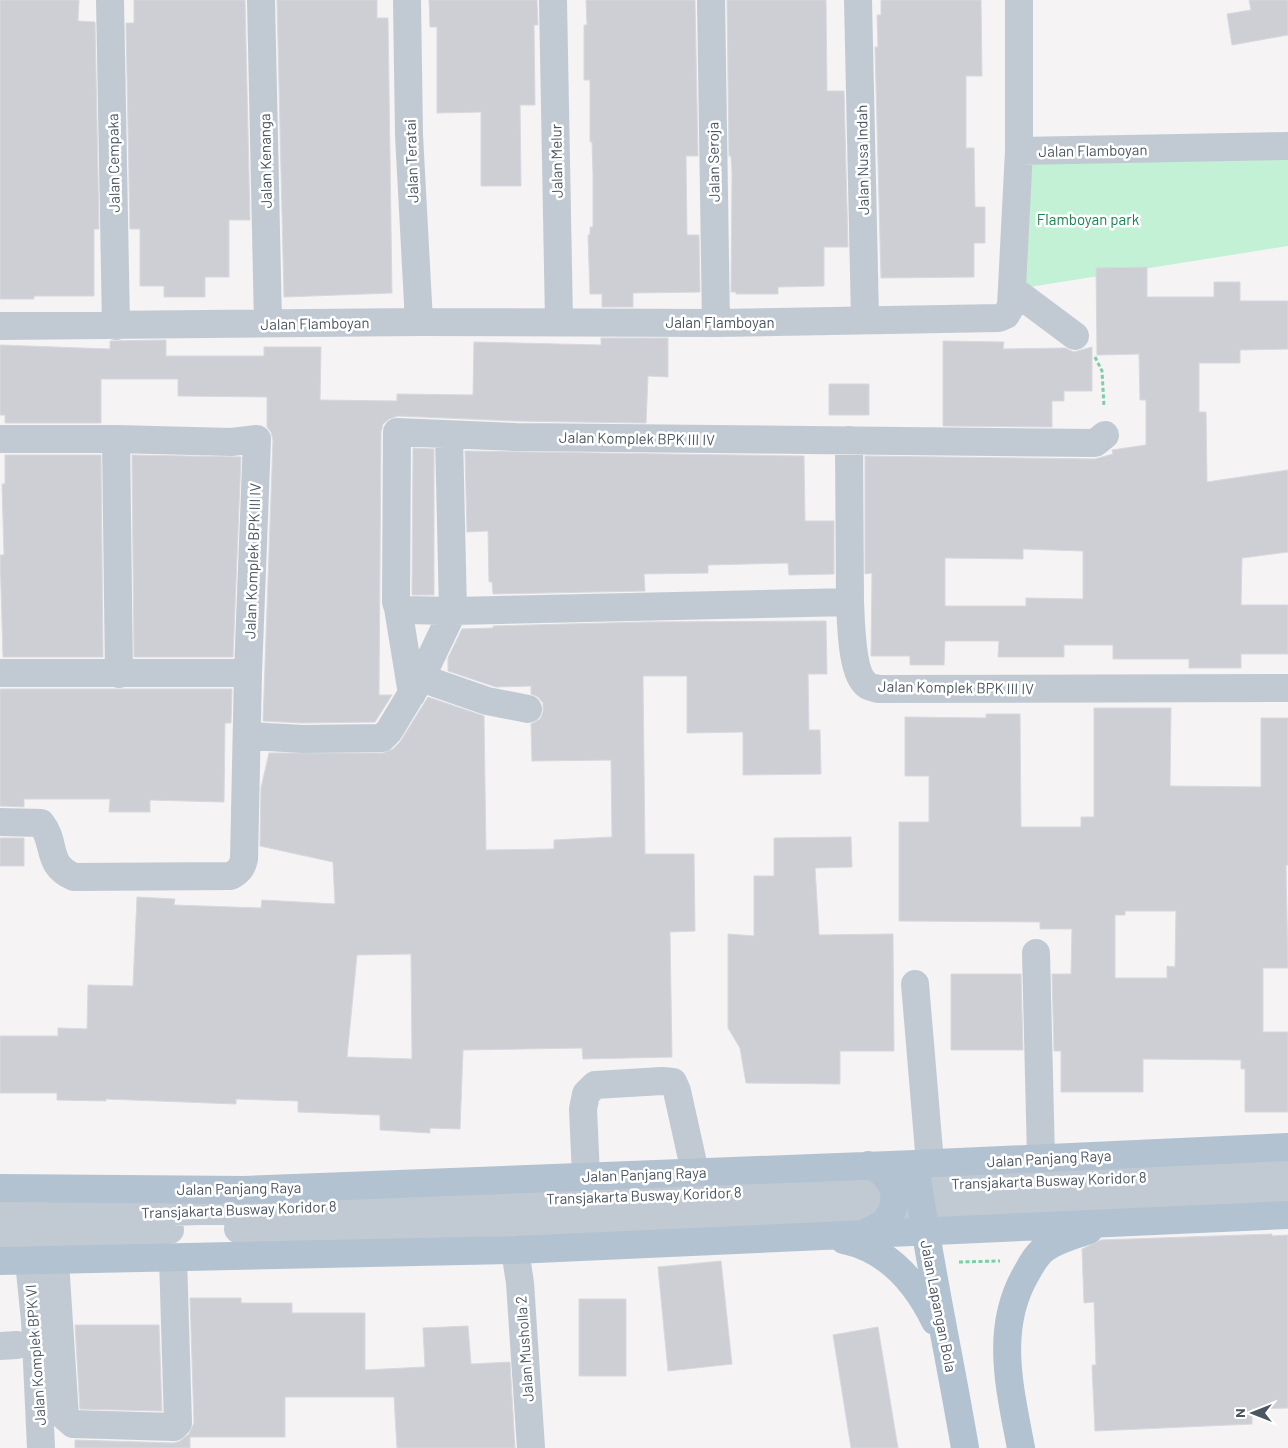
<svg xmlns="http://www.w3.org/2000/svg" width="1288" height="1448" font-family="Barlow,sans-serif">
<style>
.green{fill:#c3f1d5}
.building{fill:#cdcfd5;stroke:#d7d9de;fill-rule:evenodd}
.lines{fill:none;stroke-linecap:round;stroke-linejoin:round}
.path{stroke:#7ad0a6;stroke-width:3;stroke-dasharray:4 2.5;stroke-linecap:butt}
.minor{stroke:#c1cad2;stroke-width:28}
.major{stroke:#b3c2d1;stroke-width:28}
.labels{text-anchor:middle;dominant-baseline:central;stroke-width:5;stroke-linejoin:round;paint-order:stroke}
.street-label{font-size:15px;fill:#4a5661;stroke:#fff}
.park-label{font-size:15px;fill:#17864f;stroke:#fff}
</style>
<rect width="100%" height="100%" fill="#f5f3f3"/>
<path class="green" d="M 1288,152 L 1288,246 L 1023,288 L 1032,164 Z"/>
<path class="building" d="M 0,0 L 79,0 L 78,21 L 95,22 L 99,229 L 94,229 L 94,296 L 34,296 L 34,299 L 0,299 Z
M 134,0 L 245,0 L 250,220 L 229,220 L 229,277 L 205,277 L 205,297 L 164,297 L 164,286 L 140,286 L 140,229 L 130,229 L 126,23 L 134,23 Z
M 277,0 L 377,0 L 377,18 L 388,18 L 392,293 L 284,297 Z
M 429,0 L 537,0 L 538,25 L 534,25 L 535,105 L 520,105 L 521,186 L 481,186 L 481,112 L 437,113 L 437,27 L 430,27 Z
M 586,0 L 695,0 L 698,156 L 686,156 L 687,235 L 699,235 L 700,292 L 633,293 L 633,307 L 602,307 L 602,294 L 590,294 L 588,235 L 590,235 L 590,227 L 593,227 L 593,174 L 592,142 L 590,142 L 590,80 L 584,80 L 584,25 L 587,25 Z
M 727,0 L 826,0 L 827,91 L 844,91 L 848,247 L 824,247 L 824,286 L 778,287 L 778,294 L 736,294 L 736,292 L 731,292 L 732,173 L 731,156 L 729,156 Z
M 881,0 L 981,0 L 982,76 L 966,76 L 966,148 L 974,148 L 975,207 L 985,207 L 985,243 L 974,243 L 974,277 L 881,278 L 875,47 L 878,47 L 877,15 L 881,15 Z
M 1249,0 L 1288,0 L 1288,35 L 1232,45 L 1227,14 L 1251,10 Z
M 1147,267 L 1147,297 L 1214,297 L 1214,282 L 1240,282 L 1240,301 L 1288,301 L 1288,349 L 1240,350 L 1240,363 L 1199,363 L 1199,412 L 1206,412 L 1207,482 L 1288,470 L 1288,552 L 1242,558 L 1241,605 L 1288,605 L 1288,654 L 1241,654 L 1241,668 L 1189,668 L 1189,659 L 1113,659 L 1113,645 L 1064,645 L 1064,657 L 998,657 L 999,641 L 945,641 L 944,665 L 910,665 L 910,656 L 871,656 L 872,573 L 865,574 L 865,456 L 1095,459 L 1113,454 L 1112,450 L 1146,445 L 1146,400 L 1140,400 L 1139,354 L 1097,355 L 1096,268 ZM 1023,549 L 1083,551 L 1083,599 L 1026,598 L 1026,606 L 945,606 L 945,558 L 1023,559 Z
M 601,338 L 668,338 L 668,377 L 648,376 L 646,423 L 515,421 L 398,416 L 389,419 L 383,424 L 381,432 L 379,695 L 392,695 L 375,722 L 303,723 L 263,721 L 273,440 L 271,432 L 267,427 L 267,397 L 178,396 L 178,379 L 101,379 L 101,423 L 5,423 L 5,415 L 0,415 L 0,345 L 110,349 L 110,341 L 166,340 L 166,356 L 264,356 L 264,347 L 321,347 L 320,400 L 397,401 L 397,394 L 473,395 L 474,342 L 601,345 Z
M 943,341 L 1004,342 L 1003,349 L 1065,348 L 1074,352 L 1092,347 L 1092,391 L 1064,391 L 1064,401 L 1052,401 L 1052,427 L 943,426 Z
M 829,384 L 869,384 L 869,415 L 829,415 Z
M 413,448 L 434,449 L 434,595 L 412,595 Z
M 465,451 L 804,456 L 805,521 L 834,521 L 834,574 L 789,575 L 788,563 L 708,565 L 708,573 L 644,574 L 645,591 L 493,594 L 492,582 L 489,582 L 488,531 L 467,532 Z
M 5,455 L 101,455 L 103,657 L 3,657 L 0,555 L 4,555 L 2,484 L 5,484 Z
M 132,455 L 241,457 L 233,657 L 134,657 Z
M 826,621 L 827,674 L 808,674 L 809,730 L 820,730 L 821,774 L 743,775 L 743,732 L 687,733 L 687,676 L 643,676 L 645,854 L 694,854 L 695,931 L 670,932 L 672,1057 L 583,1059 L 582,1048 L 463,1050 L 460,1129 L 430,1128 L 430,1133 L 380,1130 L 380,1115 L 298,1112 L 298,1101 L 236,1099 L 236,1104 L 106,1099 L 106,1101 L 57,1100 L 57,1093 L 0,1093 L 0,1036 L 58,1036 L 58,1028 L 87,1029 L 88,985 L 133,986 L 137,897 L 175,899 L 174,905 L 261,908 L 262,900 L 335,904 L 333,862 L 260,846 L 261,788 L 269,753 L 383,753 L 393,749 L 400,742 L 428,697 L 484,716 L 486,850 L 554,849 L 554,840 L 612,837 L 611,760 L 532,761 L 531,724 L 540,719 L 543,712 L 543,703 L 538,697 L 531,694 L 531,686 L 496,687 L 448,671 L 448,658 L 462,629 L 493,628 L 493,626 L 645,622 ZM 411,954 L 412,1059 L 347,1057 L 357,955 Z
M 0,689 L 232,689 L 231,723 L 225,723 L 224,802 L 150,800 L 150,812 L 109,812 L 110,799 L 24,799 L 24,807 L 0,806 Z
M 1094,708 L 1171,708 L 1170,786 L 1261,787 L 1261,718 L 1288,718 L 1288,865 L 1286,865 L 1288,968 L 1263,968 L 1263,1032 L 1288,1032 L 1288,1112 L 1245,1112 L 1245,1069 L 1241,1069 L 1241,1060 L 1143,1059 L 1143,1092 L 1061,1092 L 1061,1051 L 1054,1051 L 1052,974 L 1071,974 L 1072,929 L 1040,929 L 1040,922 L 899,921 L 899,822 L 929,822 L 929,776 L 905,776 L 905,717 L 986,718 L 986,714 L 1020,714 L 1021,827 L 1081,827 L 1081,817 L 1094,817 ZM 1125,911 L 1176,911 L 1175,967 L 1167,966 L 1167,978 L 1115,978 L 1115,915 L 1125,915 Z
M 851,837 L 852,867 L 815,868 L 819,935 L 893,934 L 894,1051 L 840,1051 L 840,1084 L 746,1083 L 740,1048 L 728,1028 L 728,934 L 754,936 L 754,876 L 774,876 L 774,838 Z
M 0,838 L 24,838 L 24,866 L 0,866 Z
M 951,974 L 1021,974 L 1023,1050 L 951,1050 Z
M 1272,1234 L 1272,1236 L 1288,1235 L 1288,1408 L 1252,1409 L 1252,1424 L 1095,1431 L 1092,1365 L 1096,1365 L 1094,1302 L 1084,1303 L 1082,1249 L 1101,1240 Z
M 721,1261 L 732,1364 L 668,1371 L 658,1267 Z
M 190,1298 L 241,1298 L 241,1303 L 292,1303 L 292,1313 L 365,1313 L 365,1370 L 425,1367 L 423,1328 L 468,1326 L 471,1364 L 510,1362 L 515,1448 L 397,1448 L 394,1397 L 285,1397 L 285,1437 L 190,1437 L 190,1448 L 75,1448 L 75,1440 L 174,1443 L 180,1441 L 189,1434 L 194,1423 Z
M 579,1299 L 626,1299 L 626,1376 L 579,1376 Z
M 75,1325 L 159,1325 L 162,1411 L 80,1409 Z
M 878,1327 L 898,1448 L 851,1448 L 833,1335 Z"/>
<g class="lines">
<path class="path" d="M 1095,357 L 1102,371 L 1104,407
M 959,1262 L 1000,1261"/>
<path class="minor" d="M 110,0 L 116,326
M 261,0 L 268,323
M 407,0 L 409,135 L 419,322
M 553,0 L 559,321
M 711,0 L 716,323
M 858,0 L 865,319
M 1019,0 L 1019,151
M 1012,289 L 1075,336
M 0,326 L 419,322 L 716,323 L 999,318 L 1006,315 L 1011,306 L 1019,151 L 1288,146
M 449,436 L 453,611 L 405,610 L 398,608 L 396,602 L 397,432 L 515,437 L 1095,443 L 1105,435
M 0,439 L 116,439 L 231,442 L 257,439 L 248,673
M 116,439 L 119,674
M 849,440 L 850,602
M 398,608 L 412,694
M 0,673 L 248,673 L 244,859 C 242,868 239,871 231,876 L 74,877 C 45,865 57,843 41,823 L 0,822
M 421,678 L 487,701 L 528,709
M 248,736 L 303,739 L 382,738 L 389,731 L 421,678 L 453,611 L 850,602 C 851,620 851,674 867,685 C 869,687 875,688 878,689 L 1288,688
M 1036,953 L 1041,1158
M 915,984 L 930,1163
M 586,1176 L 583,1109 L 586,1094 L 595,1085 L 662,1081 L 673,1082 L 677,1091 L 695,1172
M 0,1211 L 171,1212 L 1288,1171
M 238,1229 L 620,1220 L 894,1206 L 1288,1193
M 0,1236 L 170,1230
M 515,1250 L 520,1283 L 531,1448
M 55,1261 L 65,1417 L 73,1424 L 174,1427 L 178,1423 L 173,1258
M 29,1262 L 35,1320 L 41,1448
M 0,1346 L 17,1345"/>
<path class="major" d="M 915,1164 C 928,1259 949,1353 965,1448
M 0,1188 L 244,1190 L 915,1164 L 1288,1147
M 863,1234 C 871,1230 880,1227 886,1220 C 904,1199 891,1172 868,1165
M 844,1240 C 887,1249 916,1282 935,1321
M 0,1261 L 515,1250 L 1288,1215
M 1021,1448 C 1010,1389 994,1329 1026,1274 C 1031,1265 1037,1253 1047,1247 C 1059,1239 1075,1235 1089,1230"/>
</g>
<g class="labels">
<g class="street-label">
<text transform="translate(1093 150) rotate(-1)">Jalan Flamboyan</text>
<text transform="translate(862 160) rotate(-91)">Jalan Nusa Indah</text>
<text transform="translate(265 161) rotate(-91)">Jalan Kenanga</text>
<text transform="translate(411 161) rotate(-92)">Jalan Teratai</text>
<text transform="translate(556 161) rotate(-91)">Jalan Melur</text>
<text transform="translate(713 162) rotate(-91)">Jalan Seroja</text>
<text transform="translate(113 163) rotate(-91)">Jalan Cempaka</text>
<text x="720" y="322">Jalan Flamboyan</text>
<text transform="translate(315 323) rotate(-1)">Jalan Flamboyan</text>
<text transform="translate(637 438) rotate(1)">Jalan Komplek BPK III IV</text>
<text transform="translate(252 561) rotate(-88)">Jalan Komplek BPK III IV</text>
<text transform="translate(956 687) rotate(1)">Jalan Komplek BPK III IV</text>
<text transform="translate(1049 1158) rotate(-3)">Jalan Panjang Raya</text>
<text transform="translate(644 1174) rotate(-2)">Jalan Panjang Raya</text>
<text transform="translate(1049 1180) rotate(-2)">Transjakarta Busway Koridor 8</text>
<text transform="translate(239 1188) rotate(-1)">Jalan Panjang Raya</text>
<text transform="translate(644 1195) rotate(-2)">Transjakarta Busway Koridor 8</text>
<text transform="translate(239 1209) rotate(-2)">Transjakarta Busway Koridor 8</text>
<text transform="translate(939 1306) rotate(79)">Jalan Lapangan Bola</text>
<text transform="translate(524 1349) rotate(-94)">Jalan Musholla 2</text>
<text transform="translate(35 1355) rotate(-94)">Jalan Komplek BPK VI</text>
</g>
<g class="park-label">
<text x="1088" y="219">Flamboyan park</text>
</g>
</g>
<g transform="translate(1253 1413) rotate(270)" stroke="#ffffff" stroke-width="4" paint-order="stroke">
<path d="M0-4L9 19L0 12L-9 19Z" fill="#4a5661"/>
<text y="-8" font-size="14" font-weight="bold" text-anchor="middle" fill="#4a5661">N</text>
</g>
</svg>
